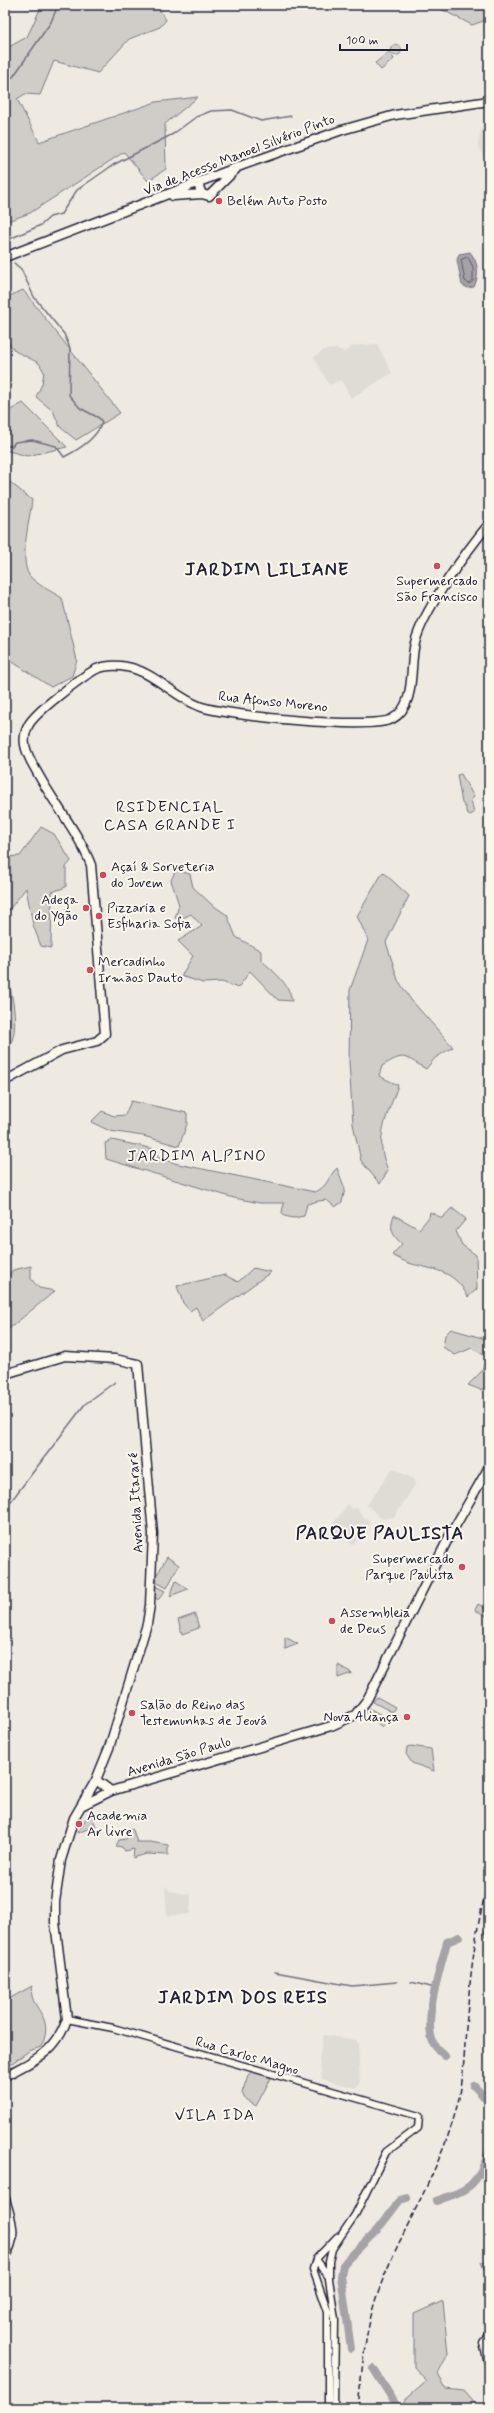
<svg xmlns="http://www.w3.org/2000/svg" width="494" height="2413" font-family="Mynerve,sans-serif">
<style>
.built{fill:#dfdbd5}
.green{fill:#d0cdc9;stroke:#797882}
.water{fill:#a6a3a7;stroke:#716f7c}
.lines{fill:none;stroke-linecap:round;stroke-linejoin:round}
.shore{stroke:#575666;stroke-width:1}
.stream{stroke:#716f7c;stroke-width:1.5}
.river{stroke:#a6a3a7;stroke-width:8}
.minor-casing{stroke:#22223b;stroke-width:9}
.major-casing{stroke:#22223b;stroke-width:11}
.minor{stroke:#fbf7ec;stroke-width:6}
.major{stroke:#fbf7ec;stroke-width:8}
.rail{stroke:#22223b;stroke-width:1.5;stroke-dasharray:6 3;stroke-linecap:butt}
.poi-dot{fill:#d1495b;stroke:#fbf7ec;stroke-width:1.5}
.labels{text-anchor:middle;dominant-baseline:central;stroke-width:4;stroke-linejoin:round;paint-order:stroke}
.street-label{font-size:14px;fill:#22223b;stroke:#fbf7ec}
.poi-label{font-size:14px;fill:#22223b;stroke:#fbf7ec;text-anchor:start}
.quarter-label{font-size:16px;letter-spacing:1px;fill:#22223b;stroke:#fbf7ec}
.district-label{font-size:18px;font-weight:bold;letter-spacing:1px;fill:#22223b;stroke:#fbf7ec}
</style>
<rect width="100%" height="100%" fill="#eeeae2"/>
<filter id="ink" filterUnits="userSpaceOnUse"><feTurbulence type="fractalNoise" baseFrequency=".025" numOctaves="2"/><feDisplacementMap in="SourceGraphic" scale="8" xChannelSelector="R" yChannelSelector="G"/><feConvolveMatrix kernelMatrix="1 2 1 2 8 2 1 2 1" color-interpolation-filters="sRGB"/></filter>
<g filter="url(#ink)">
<path class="built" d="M 489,122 L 489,154 L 484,157 L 478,146 L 479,139 L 483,123 Z
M 377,344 L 392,373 L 351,398 L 341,380 L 329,385 L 314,357 L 324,350 L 337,349 L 345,352 L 353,346 Z
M 393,1468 L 415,1480 L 415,1485 L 394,1517 L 382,1519 L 367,1505 Z
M 348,1504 L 352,1509 L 357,1508 L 363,1516 L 371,1522 L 353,1545 L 330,1528 Z
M 165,1886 L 170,1891 L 191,1895 L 190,1914 L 167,1916 Z
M 324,2035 L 356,2040 L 358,2044 L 360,2082 L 356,2088 L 322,2079 L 319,2058 Z"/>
<path class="green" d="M 42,5 L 157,5 L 166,20 L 160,27 L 129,39 L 98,73 L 54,61 L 40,95 L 25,94 L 17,99 L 39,142 L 156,102 L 198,97 L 165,124 L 166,169 L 148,181 L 124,152 L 30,213 L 5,222 L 5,49 L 27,37 Z
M 433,5 L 489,5 L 489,19 L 472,25 Z
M390.5 50a5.5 5.5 0 1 1 11 0a5.5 5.5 0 1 1-11 0Z
M 389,52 L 394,59 L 381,70 L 375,63 Z
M 23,290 L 120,413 L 76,440 L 60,427 L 53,411 L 36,397 L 42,384 L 44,372 L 39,363 L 15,351 L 5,339 L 5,298 Z
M 23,403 L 67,447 L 27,456 L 5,450 L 5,413 Z
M 5,478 L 32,500 C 30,519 19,559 29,575 C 35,584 53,592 62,598 L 77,660 L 72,676 L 51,687 L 5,657 Z
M 461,774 L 474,797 L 471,800 L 474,813 L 470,815 L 466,812 L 466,808 L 462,803 L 457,775 Z
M 41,827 L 54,834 L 71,861 L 66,867 L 66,887 L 52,892 L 51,948 L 41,946 L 33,925 L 26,888 L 5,915 L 5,857 L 20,856 Z
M 176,870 L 190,874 L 193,887 L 211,904 L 227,915 L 236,937 L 261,951 L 261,960 C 273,971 290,984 292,1001 L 278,1000 L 250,971 L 238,988 L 222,982 L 203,983 L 181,976 L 193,956 L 178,941 L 202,926 L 191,914 L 181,919 L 175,918 L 179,905 L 171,880 Z
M 383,872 L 409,896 L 386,942 L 398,980 L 411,1000 L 453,1047 L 435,1058 L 426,1069 C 404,1056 405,1052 382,1066 L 379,1076 L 398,1085 C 388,1116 373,1137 388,1170 L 380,1184 L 361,1161 L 353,1124 L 349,1062 L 350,990 L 368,940 L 357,916 Z
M 5,974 C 13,990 22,1040 5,1050 Z
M 131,1101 L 187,1113 L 187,1124 L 179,1146 L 143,1136 L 110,1131 L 91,1122 L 102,1111 L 114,1116 L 125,1115 Z
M 112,1140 L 154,1149 L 159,1158 L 178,1164 L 315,1192 C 328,1187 328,1176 337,1168 L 345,1189 L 342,1202 L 335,1207 L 327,1200 L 318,1201 L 307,1204 L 304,1216 L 293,1218 L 284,1216 L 282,1212 L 284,1203 L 260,1203 L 234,1198 L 106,1159 L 105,1143 Z
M 452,1208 L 466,1219 L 456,1231 L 462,1245 L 476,1255 L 477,1289 L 468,1297 C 454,1270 438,1271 412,1264 C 405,1262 398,1258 392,1255 L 402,1244 C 392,1235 389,1229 394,1215 L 419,1229 L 429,1217 L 430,1212 L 442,1218 Z
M 31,1266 L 31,1279 L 39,1288 L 55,1291 L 5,1332 L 5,1280 L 13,1270 Z
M 253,1268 L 271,1272 L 203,1321 L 196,1307 L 190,1311 L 183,1303 L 177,1286 L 225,1275 L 238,1282 Z
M 451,1329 L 489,1340 L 489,1385 L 481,1390 L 468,1385 L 481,1372 L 487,1357 L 472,1348 L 455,1355 L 443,1347 L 445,1335 Z
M 167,1557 L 179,1565 L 167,1588 L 156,1582 L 158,1580 L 155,1578 Z
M 176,1581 L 188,1589 L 170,1596 Z
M 155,1586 L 165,1591 L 158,1600 L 154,1596 Z
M 478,1604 L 489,1610 L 489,1617 L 475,1610 Z
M 195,1614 L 199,1628 L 182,1634 L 178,1620 Z
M 285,1637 L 298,1644 L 285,1649 Z
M 338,1665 L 352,1673 L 338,1678 Z
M 377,1697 L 395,1707 L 392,1712 L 373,1702 Z
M 369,1708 L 388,1719 L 382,1727 L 365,1712 Z
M 411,1746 L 431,1749 L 434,1771 L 412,1763 L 406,1754 L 407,1747 Z
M 90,1812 L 96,1826 L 77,1833 Z
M 130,1829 L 133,1830 L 137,1842 L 150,1842 L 168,1845 L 168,1855 L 146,1854 L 133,1858 L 134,1849 L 125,1851 L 122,1847 L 116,1846 L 119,1840 L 126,1839 L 129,1835 L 128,1831 Z
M 32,1986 C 27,2009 57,2014 41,2047 L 29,2051 L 5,2068 L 5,2001 Z
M 252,2071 L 271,2078 L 256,2106 L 245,2099 L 242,2093 L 248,2075 Z
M 489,2261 L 489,2281 L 481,2262 Z
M 443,2301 L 448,2354 L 438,2373 L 446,2389 L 464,2391 L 479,2408 L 411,2408 L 403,2402 L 427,2381 L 414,2367 L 414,2314 Z"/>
<path class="water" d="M 470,252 C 478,262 480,274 474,287 L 468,288 L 462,285 L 457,260 L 459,254 Z"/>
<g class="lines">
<path class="shore" d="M 468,257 L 473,267 L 473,281 L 469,284 L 465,281 L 461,260 Z"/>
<path class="stream" d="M 5,79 L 13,77 L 51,22 L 58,5
M 5,241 L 41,225 L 50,217 L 61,214 L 77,190 L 113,165 L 173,134 L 196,117 L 211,111 L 232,110 L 261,121 L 291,116
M 5,251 L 6,251
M 5,446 L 12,446 L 15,442 L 32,440 L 56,446 L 64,457 C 78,450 97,438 102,422 L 99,418 L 80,408 L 69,395 L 70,348 L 64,334 L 34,297 L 21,269 L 14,263
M 5,1509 L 85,1404 L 115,1382
M 275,1972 L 352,1986 L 397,1982
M 411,1982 L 435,1988"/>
<path class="river" d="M 487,1933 L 489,1932
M 445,2056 C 441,2052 435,2048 433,2042 C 423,2020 441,1966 447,1942 L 459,1937
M 474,2086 L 489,2102
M 436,2201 C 470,2189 476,2187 489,2152
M 351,2349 L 341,2276 L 343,2265 L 348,2259 L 378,2229 L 400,2200 L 407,2198
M 373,2368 L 398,2408"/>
<defs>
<path id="minor" d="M 67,2019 L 113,2028 L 419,2116 L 418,2128 L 386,2152 L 355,2215 L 332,2249 L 329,2262 L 329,2279 L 335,2319 L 334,2408
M 316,2259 L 328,2276
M 328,2408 L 328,2312 L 313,2269 L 316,2259 L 337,2237"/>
<path id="major" d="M 200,182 L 199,187 L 202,194 L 209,196 L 236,169
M 173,196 L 202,194
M 5,257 L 243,165 L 342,130 L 395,115 L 489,101
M 5,1081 L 62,1050 L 97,1041 L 105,1034 L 91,865 C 78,832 55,805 38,774 C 33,765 27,756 25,745 C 24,739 25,732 28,726 C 34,713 79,679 93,671 C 102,665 117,665 127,667 C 152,671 175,697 199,706 C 224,716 372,730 392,719 C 417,706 409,666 415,643 C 422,612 468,549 489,524
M 5,1374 L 65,1356 L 115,1359 L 138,1364 L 153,1534 L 150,1605 L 147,1624 L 109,1748 L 96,1780 L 74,1818 L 61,1860 L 55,1902 L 55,1922 L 67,2019 C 56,2053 34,2060 5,2076
M 96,1780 L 111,1791
M 83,1805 L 111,1791 L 331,1726 L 355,1715 L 367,1700 L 449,1537 L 489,1467
M 5,2199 C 11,2218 18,2238 5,2256
M 489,2334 L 484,2343 L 489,2363"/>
</defs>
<use href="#minor" class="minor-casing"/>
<use href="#major" class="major-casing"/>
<use href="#minor" class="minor"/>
<use href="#major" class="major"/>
<path class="rail" d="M 358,2408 C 362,2370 365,2331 377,2295 C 400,2230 440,2174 457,2106 C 464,2081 464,2054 466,2028 C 470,1977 475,1929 489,1879"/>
</g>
</g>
<g class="poi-dot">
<circle cx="219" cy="201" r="4"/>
<circle cx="437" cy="566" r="4"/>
<circle cx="103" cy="875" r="4"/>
<circle cx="86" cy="908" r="4"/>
<circle cx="99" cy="916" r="4"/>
<circle cx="90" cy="970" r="4"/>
<circle cx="462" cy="1567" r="4"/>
<circle cx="332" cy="1621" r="4"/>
<circle cx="132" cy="1713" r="4"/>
<circle cx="407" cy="1717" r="4"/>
<circle cx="79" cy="1824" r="4"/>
</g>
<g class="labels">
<g class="street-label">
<text transform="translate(239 155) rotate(-21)">Via de Acesso Manoel Silvério Pinto</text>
<text transform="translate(273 702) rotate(6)">Rua Afonso Moreno</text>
<text transform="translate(136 1503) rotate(-93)">Avenida Itararé</text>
<text transform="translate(179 1757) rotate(-17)">Avenida São Paulo</text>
<text transform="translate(247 2056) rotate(16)">Rua Carlos Magno</text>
</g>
<g class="poi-label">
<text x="227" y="201">Belém Auto Posto</text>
<text x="437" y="581" text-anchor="middle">Supermercado<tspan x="437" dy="16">São Francisco</tspan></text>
<text x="111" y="867">Açaí &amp; Sorveteria<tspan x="111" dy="16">do Jovem</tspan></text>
<text x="78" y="900" text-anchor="end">Adega<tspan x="78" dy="16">do Ygão</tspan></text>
<text x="107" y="908">Pizzaria e<tspan x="107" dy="16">Esfiharia Sofia</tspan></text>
<text x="98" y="962">Mercadinho<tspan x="98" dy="16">Irmãos Dauto</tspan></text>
<text x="454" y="1559" text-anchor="end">Supermercado<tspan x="454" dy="16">Parque Paulista</tspan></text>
<text x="340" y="1613">Assembleia<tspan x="340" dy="16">de Deus</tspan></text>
<text x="140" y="1705">Salão do Reino das<tspan x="140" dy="16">Testemunhas de Jeová</tspan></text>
<text x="399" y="1717" text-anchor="end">Nova Aliança</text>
<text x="87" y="1816">Academia<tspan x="87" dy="16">Ar livre</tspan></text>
</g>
<g class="quarter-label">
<text x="170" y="807">RSIDENCIAL<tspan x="170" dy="18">CASA GRANDE I</tspan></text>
<text x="197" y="1156">JARDIM ALPINO</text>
<text x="215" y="2115">VILA IDA</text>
</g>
<g class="district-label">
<text x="267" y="570">JARDIM LILIANE</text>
<text x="380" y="1534">PARQUE PAULISTA</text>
<text x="243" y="1998">JARDIM DOS REIS</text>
</g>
</g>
<rect width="494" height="2413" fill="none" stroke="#fbf7ec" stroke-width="20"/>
<rect x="10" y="10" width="474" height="2393" fill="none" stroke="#22223b" stroke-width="1.5" filter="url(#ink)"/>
<path d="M340 44v6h67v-6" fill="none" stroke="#22223b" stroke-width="2"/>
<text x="346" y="44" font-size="12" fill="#22223b" stroke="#fbf7ec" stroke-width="3" paint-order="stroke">100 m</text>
</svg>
